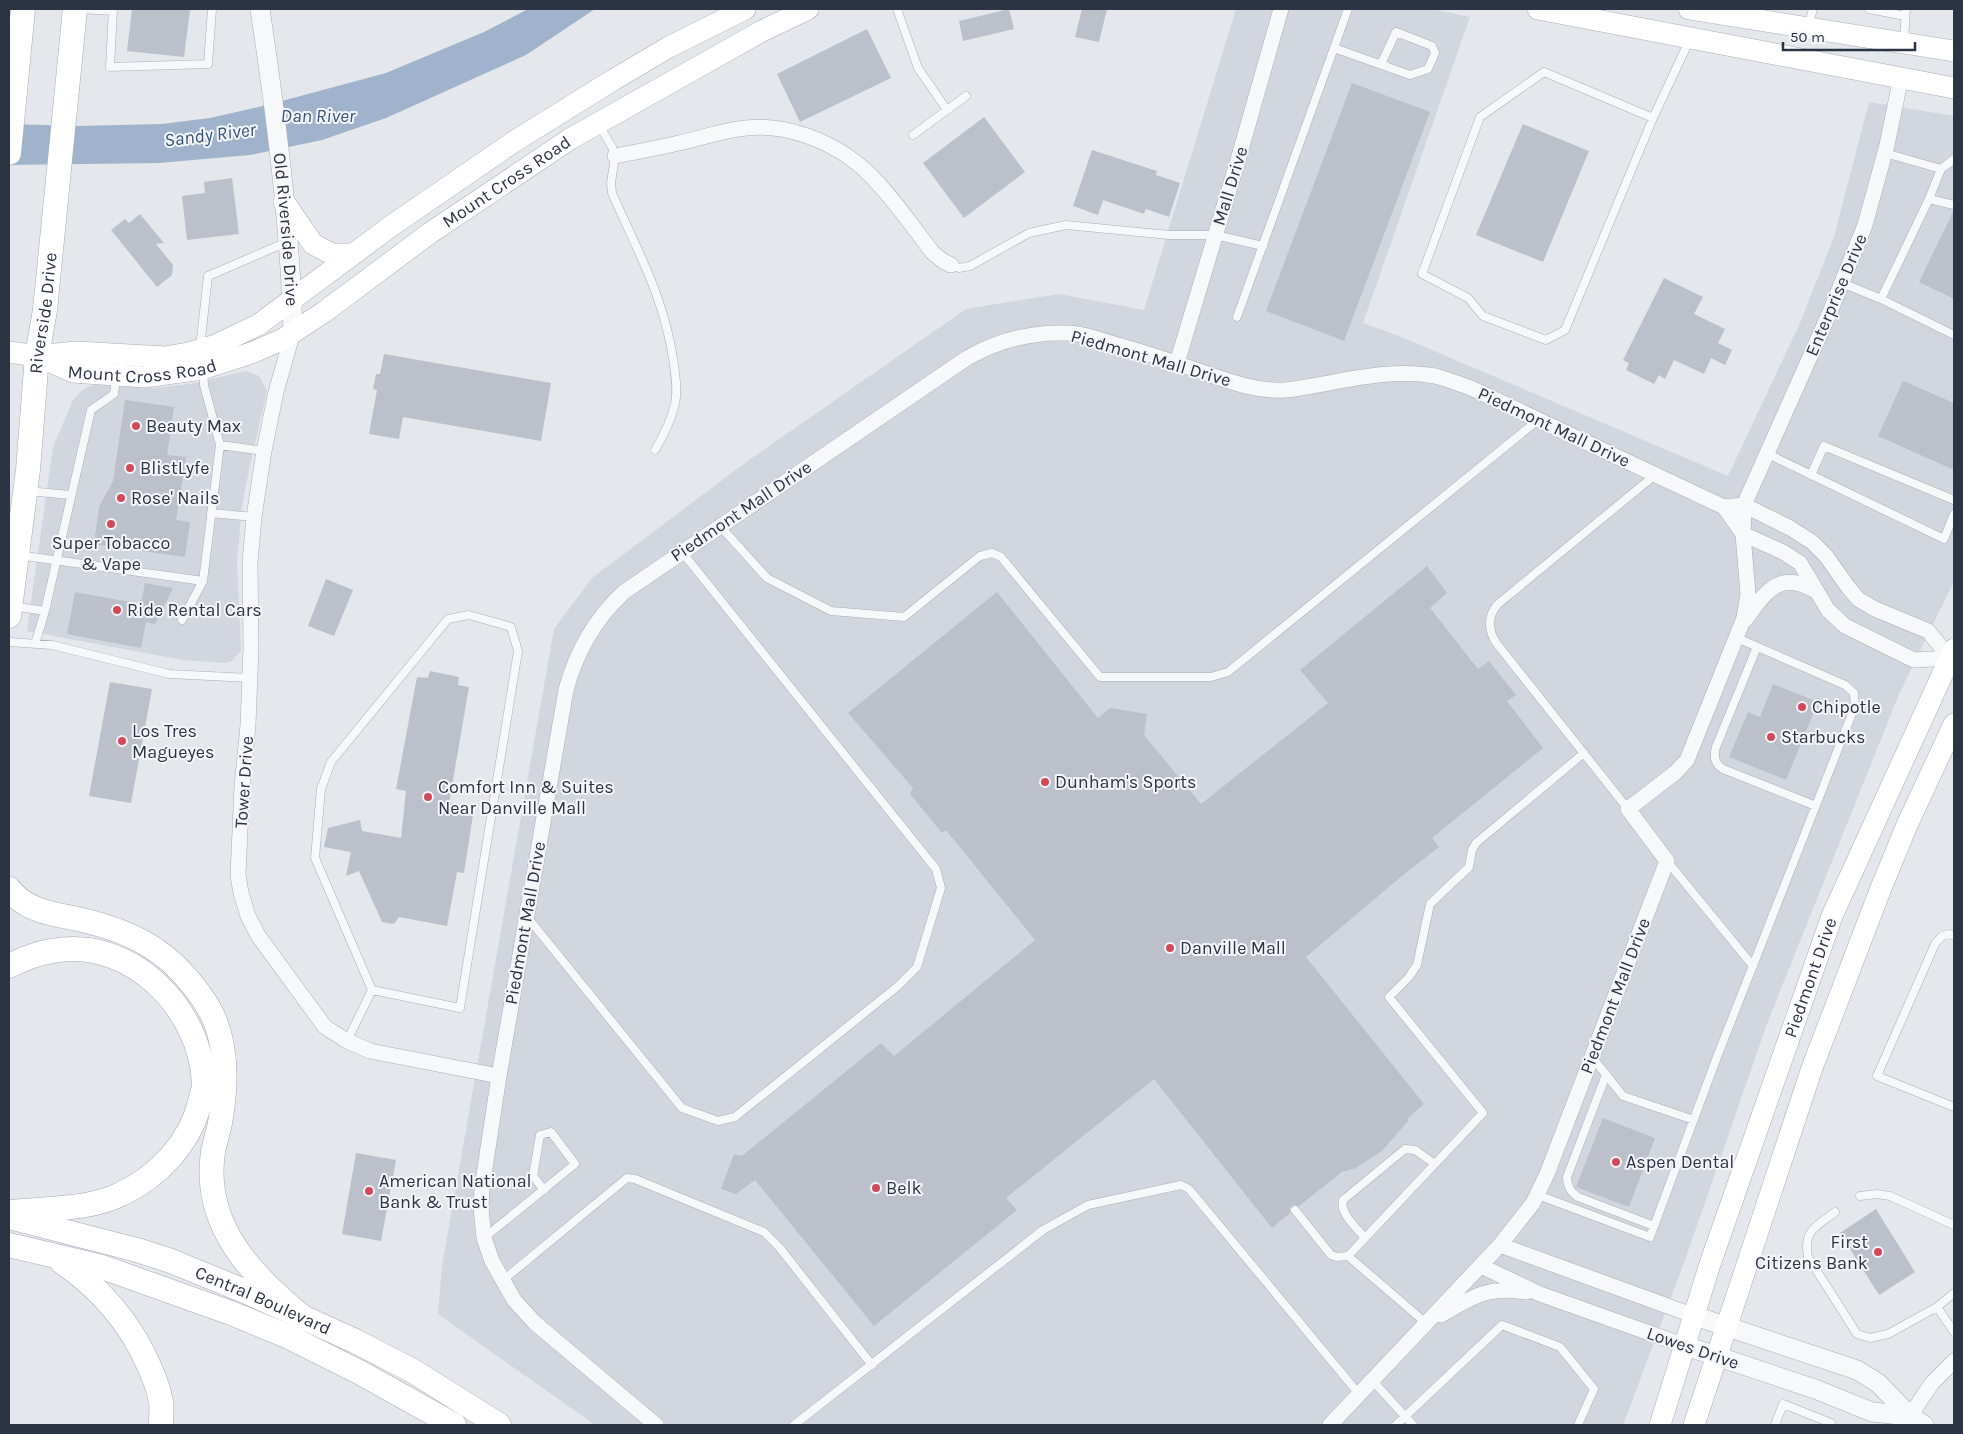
<svg xmlns="http://www.w3.org/2000/svg" width="1963" height="1434" font-family="Karla,sans-serif">
<style>
.built{fill:#d2d6de}
.water{fill:#9fb4cc}
.building{fill:#bbc0ca}
.lines{fill:none;stroke-linecap:round;stroke-linejoin:round}
.service-casing{stroke:#a9aeb7;stroke-width:9}
.minor-casing{stroke:#a9aeb7;stroke-width:16}
.tertiary-casing{stroke:#a9aeb7;stroke-width:20}
.secondary-casing{stroke:#a9aeb7;stroke-width:22}
.primary-casing{stroke:#a3abb8;stroke-width:25}
.service{stroke:#f7f8fa;stroke-width:8}
.minor{stroke:#f7f8fa;stroke-width:15}
.tertiary{stroke:#f7f8fa;stroke-width:19}
.secondary{stroke:#fff;stroke-width:21}
.primary{stroke:#fff;stroke-width:24}
.poi-dot{fill:#d1495b;stroke:#f4f6f9;stroke-width:2}
.labels{text-anchor:middle;dominant-baseline:central;stroke-width:4;stroke-linejoin:round;paint-order:stroke}
.street-label{font-size:18px;fill:#2b3445;stroke:#f4f6f9}
.poi-label{font-size:18px;fill:#2b3445;stroke:#f4f6f9;text-anchor:start}
.water-label{font-size:19px;font-style:italic;fill:#34527a;stroke:#f4f6f9}
</style>
<rect width="100%" height="100%" fill="#e4e7ec"/>
<path class="built" d="M 1236,9 L 1432,9 L 1470,17 L 1363,323 L 1399,336 L 1728,476 L 1800,323 L 1834,237 L 1869,102 L 1954,116 L 1954,581 L 1899,694 L 1768,1021 L 1685,1260 L 1623,1425 L 595,1425 L 438,1314 L 442,1266 L 554,629 L 592,578 L 749,460 L 966,309 L 1059,294 L 1144,310 Z
M 246,371 L 259,376 L 267,391 L 250,465 L 242,506 L 237,561 L 241,650 L 237,655 L 232,661 L 225,663 L 183,660 L 27,631 L 53,447 L 72,402 L 78,394 L 85,388 L 94,385 L 154,388 L 190,384 Z"/>
<path class="water" d="M 528,9 L 595,9 L 526,55 L 386,118 L 322,140 L 250,155 L 159,163 L 9,165 L 9,124 L 76,126 L 162,124 L 210,118 L 267,105 L 386,73 L 484,32 Z"/>
<path class="building" d="M 132,9 L 190,10 L 184,57 L 127,51 Z
M 1009,9 L 1014,29 L 963,41 L 959,21 Z
M 1082,9 L 1107,9 L 1099,42 L 1075,37 Z
M 867,29 L 891,78 L 800,122 L 777,74 Z
M 1352,83 L 1430,112 L 1344,341 L 1266,311 Z
M 984,117 L 1025,172 L 964,218 L 923,163 Z
M 1523,124 L 1589,151 L 1543,262 L 1476,235 Z
M 1092,150 L 1157,171 L 1156,175 L 1180,183 L 1169,217 L 1146,209 L 1144,214 L 1103,200 L 1098,215 L 1073,206 Z
M 232,178 L 239,234 L 187,240 L 182,196 L 205,193 L 204,182 Z
M 1954,210 L 1954,299 L 1919,282 Z
M 140,214 L 164,243 L 156,244 L 173,265 L 172,275 L 157,287 L 111,230 L 125,219 L 129,223 Z
M 1664,278 L 1703,297 L 1694,314 L 1725,329 L 1718,343 L 1732,350 L 1725,365 L 1711,358 L 1704,374 L 1674,360 L 1665,379 L 1659,375 L 1654,384 L 1626,370 L 1629,363 L 1623,360 Z
M 384,354 L 551,383 L 541,441 L 403,417 L 399,439 L 369,434 L 377,390 L 373,389 L 376,374 L 380,374 Z
M 1903,381 L 1954,403 L 1954,470 L 1878,436 Z
M 125,400 L 174,407 L 167,455 L 186,457 L 176,520 L 190,522 L 185,557 L 94,544 L 99,507 L 113,481 Z
M 1427,566 L 1447,593 L 1430,608 L 1478,669 L 1489,661 L 1516,695 L 1507,701 L 1543,748 L 1432,838 L 1439,847 L 1403,875 L 1306,957 L 1424,1104 L 1407,1119 L 1409,1120 L 1382,1151 L 1356,1168 L 1342,1172 L 1299,1206 L 1292,1205 L 1290,1208 L 1290,1213 L 1272,1228 L 1154,1079 L 1006,1198 L 1017,1210 L 874,1326 L 755,1180 L 736,1194 L 721,1189 L 734,1154 L 742,1156 L 881,1043 L 894,1056 L 1035,940 L 946,830 L 942,833 L 910,794 L 913,788 L 848,713 L 997,592 L 1098,718 L 1110,708 L 1147,714 L 1144,735 L 1201,804 L 1328,703 L 1300,670 Z
M 326,579 L 353,590 L 334,636 L 308,626 Z
M 145,583 L 173,588 L 155,624 L 146,622 L 141,648 L 67,634 L 75,592 L 141,604 Z
M 430,671 L 459,677 L 458,685 L 469,687 L 449,803 L 474,808 L 464,873 L 457,872 L 447,926 L 399,917 L 394,924 L 382,922 L 359,871 L 346,876 L 351,852 L 324,847 L 328,828 L 360,820 L 362,831 L 401,838 L 406,791 L 396,789 L 417,677 L 428,678 Z
M 110,682 L 152,689 L 131,803 L 89,796 Z
M 1773,684 L 1818,702 L 1786,780 L 1729,757 L 1748,712 L 1760,717 Z
M 1603,1118 L 1655,1138 L 1629,1207 L 1576,1187 Z
M 356,1153 L 396,1160 L 381,1241 L 342,1234 Z
M 1876,1209 L 1915,1272 L 1879,1295 L 1840,1233 Z"/>
<g class="lines">
<defs>
<path id="service" d="M 79,9 L 113,11
M 113,9 L 110,67 L 208,64 L 212,9
M 897,9 L 918,68 L 947,110
M 1869,9 L 1905,16
M 1808,26 L 1813,9
M 1904,41 L 1906,9
M 1334,48 L 1410,75 L 1428,69 L 1435,53 L 1432,46 L 1396,32 L 1381,64
M 1653,118 L 1544,72 L 1480,117 L 1422,274 L 1468,298 L 1483,316 L 1546,340 L 1565,330 L 1653,118 L 1690,39
M 599,125 L 612,147 L 615,156 L 611,183 L 612,193 C 637,250 663,295 673,358 C 675,373 678,389 675,404 C 671,421 664,435 655,450
M 913,135 L 966,96
M 1885,153 L 1941,169 L 1954,159
M 1929,199 L 1954,205
M 951,265 L 959,268 L 970,266 L 1029,233 L 1066,225 L 1169,235 L 1215,235 L 1263,246
M 1842,283 L 1881,299 L 1954,335
M 1881,299 L 1929,199 L 1941,169
M 1237,317 L 1348,9
M 200,347 L 208,276 L 287,242
M 220,445 L 264,451
M 1768,454 L 1944,539 L 1954,514
M 1811,475 L 1824,446 L 1954,500
M 28,491 L 70,495
M 211,513 L 254,517
M 720,526 L 767,578 L 831,611 L 904,617 L 980,556 L 992,553 L 1001,557 L 1100,677 L 1211,677 L 1228,672 L 1538,420
M 18,555 L 203,581
M 12,606 L 45,611
M 182,620 L 203,581 L 220,445 L 204,385 L 203,371
M 9,642 L 52,645 L 169,674 L 250,678
M 35,644 L 45,611 L 91,410 L 114,394 L 116,377
M 1757,647 L 1716,747 C 1713,757 1715,764 1723,769 L 1816,806
M 1628,809 L 1497,644 C 1488,631 1487,616 1498,604 L 1655,475
M 1667,861 L 1753,966
M 528,918 L 682,1108 L 718,1121 L 735,1117 L 898,986 L 917,967 L 941,888 L 936,869 L 682,552
M 1954,936 L 1950,934 L 1942,936 L 1935,944 L 1877,1076 L 1954,1107
M 347,1041 L 372,990 L 315,858 L 321,789 L 331,762 L 448,619 L 469,615 L 511,627 L 518,651 L 460,1008 L 372,990
M 1592,1057 L 1623,1096 L 1694,1120
M 1606,1075 L 1567,1177 C 1567,1186 1570,1192 1578,1197 L 1654,1226
M 1538,1195 L 1650,1237 L 1717,1057 L 1855,706 L 1854,693 L 1845,685 L 1737,638
M 1860,1196 L 1877,1194 L 1890,1196 L 1954,1225
M 1295,1210 L 1331,1255 L 1337,1257 L 1348,1256
M 1835,1212 C 1816,1227 1803,1230 1808,1257 L 1857,1334 L 1870,1338 L 1888,1334 L 1937,1307
M 484,1238 L 575,1164 L 551,1132 L 540,1135 L 533,1176 L 544,1190
M 1365,1238 C 1357,1228 1339,1213 1343,1200 L 1405,1149 L 1415,1150 L 1435,1164
M 502,1281 L 627,1178 L 635,1179 L 764,1232 L 779,1247 L 872,1365
M 1954,1293 L 1937,1307 L 1954,1332
M 1426,1323 L 1348,1256 L 1483,1113 L 1389,997 L 1409,977 L 1417,965 L 1430,904 L 1469,867 L 1472,850 L 1476,843 L 1584,753
M 1372,1380 L 1413,1425
M 794,1425 L 1043,1230 L 1088,1205 L 1181,1185 L 1189,1189 L 1359,1394
M 1396,1425 L 1502,1325 L 1560,1347 L 1594,1389 L 1578,1425
M 1775,1425 L 1783,1404 L 1831,1423 L 1830,1425"/>
<path id="minor" d="M 615,156 C 636,152 657,148 679,143 C 698,139 718,132 738,129 C 783,121 835,141 868,173 C 892,196 912,226 933,253 L 943,261 L 951,265
M 293,332 L 276,392 L 264,451 L 254,517 L 250,562 L 251,648 L 248,725 L 242,787 L 238,875 L 241,893 L 248,916 L 259,937 L 325,1027 L 347,1041 L 370,1051 L 499,1076
M 1177,363 L 1238,160 L 1281,9
M 1744,505 L 1790,528 L 1812,542 L 1826,556 L 1848,587 L 1858,599 L 1875,609 L 1928,631 L 1950,658 L 1954,660
M 1724,507 L 1743,534 L 1783,552 L 1800,563 L 1828,610 L 1845,626 L 1914,660 L 1950,658
M 1745,620 C 1766,592 1779,569 1816,591
M 1500,1245 L 1695,1316
M 1481,1266 L 1540,1294 L 1686,1346
M 1441,1315 C 1474,1296 1488,1286 1527,1292
M 1910,1416 L 1932,1383 L 1954,1361
M 656,1425 L 535,1323 L 514,1300 L 492,1261 L 484,1238 L 481,1208 L 482,1188 L 499,1076 L 566,690 C 576,652 595,619 624,592 L 967,358 C 997,341 1031,332 1066,333 C 1082,333 1098,339 1114,344 C 1145,352 1175,363 1205,373 C 1231,382 1258,392 1286,390 C 1335,384 1386,367 1435,376 C 1447,379 1459,384 1471,388 L 1724,507 L 1744,505
M 1330,1425 L 1500,1245 L 1533,1203 L 1547,1174 L 1667,861 L 1628,809 L 1676,772 L 1687,760 L 1744,618 L 1748,594 L 1743,534 L 1744,505 L 1830,312 L 1865,225 L 1887,145 L 1901,77"/>
<g id="tertiary">
<path id="s1" d="M 260,9 C 276,116 290,224 293,332"/>
<path d="M 1695,1316 L 1857,1370 L 1878,1383 L 1910,1416 L 1924,1425"/>
<path d="M 1686,1346 L 1815,1389 L 1872,1412 L 1910,1416"/>
</g>
<g id="secondary">
<path d="M 1538,9 L 1954,88"/>
<path d="M 1689,9 L 1954,51"/>
<path d="M 284,202 L 313,244 L 332,254 L 353,254"/>
<path d="M 9,352 L 37,356 L 76,352 L 165,357 L 188,353 L 216,345 L 258,325 L 391,226 L 515,141 L 613,80 L 669,47 L 745,9"/>
<path id="s2" d="M 37,356 L 73,372 L 144,377 L 202,369 L 254,352 L 283,339 L 324,312 L 430,233 L 570,139 L 762,31 L 808,9"/>
<path id="s3" d="M 1660,1425 L 1710,1264 L 1832,916 L 1954,649"/>
<path d="M 1694,1425 L 1812,1068 L 1881,888 L 1907,825 L 1954,724"/>
</g>
<g id="primary">
<path d="M 9,153 L 23,9"/>
<path id="s4" d="M 9,616 L 28,470 L 37,356 L 45,310 L 75,9"/>
<path d="M 9,889 C 30,916 64,914 94,923 C 146,937 178,960 207,1005 C 228,1039 227,1084 220,1123 C 218,1133 215,1142 213,1152 C 202,1226 253,1277 305,1319"/>
<path d="M 9,966 C 23,959 37,953 52,951 C 130,936 201,1008 204,1084 C 204,1090 201,1097 200,1102 C 190,1143 158,1177 121,1194 C 89,1210 47,1208 12,1212"/>
<path id="s5" d="M 9,1217 L 137,1250 L 171,1261 L 249,1293 L 355,1341 L 413,1371 L 499,1425"/>
<path d="M 9,1245 L 102,1267 L 231,1313 L 289,1337 L 361,1373 L 454,1425"/>
<path d="M 62,1262 C 101,1289 130,1322 149,1366 C 154,1377 159,1390 161,1402 C 162,1410 161,1418 161,1425"/>
</g>
</defs>
<use href="#service" class="service-casing"/>
<use href="#minor" class="minor-casing"/>
<use href="#tertiary" class="tertiary-casing"/>
<use href="#secondary" class="secondary-casing"/>
<use href="#primary" class="primary-casing"/>
<use href="#service" class="service"/>
<use href="#minor" class="minor"/>
<use href="#tertiary" class="tertiary"/>
<use href="#secondary" class="secondary"/>
<use href="#primary" class="primary"/>
</g>
<g class="poi-dot">
<circle cx="136" cy="426" r="5"/>
<circle cx="130" cy="468" r="5"/>
<circle cx="121" cy="498" r="5"/>
<circle cx="111" cy="524" r="5"/>
<circle cx="117" cy="610" r="5"/>
<circle cx="1802" cy="707" r="5"/>
<circle cx="1771" cy="737" r="5"/>
<circle cx="122" cy="741" r="5"/>
<circle cx="1045" cy="782" r="5"/>
<circle cx="428" cy="797" r="5"/>
<circle cx="1170" cy="948" r="5"/>
<circle cx="1616" cy="1162" r="5"/>
<circle cx="876" cy="1188" r="5"/>
<circle cx="369" cy="1191" r="5"/>
<circle cx="1878" cy="1252" r="5"/>
</g>
<g class="labels">
<g class="street-label">
<text stroke="none"><textPath href="#s2" startOffset="529">Mount Cross Road</textPath></text>
<text transform="translate(1230 186) rotate(-73)">Mall Drive</text>
<text stroke="none"><textPath href="#s1" startOffset="222">Old Riverside Drive</textPath></text>
<text transform="translate(1836 295) rotate(-67)">Enterprise Drive</text>
<text stroke="none"><textPath href="#s4" startOffset="305">Riverside Drive</textPath></text>
<text transform="translate(1151 358) rotate(16)">Piedmont Mall Drive</text>
<text stroke="none"><textPath href="#s2" startOffset="109">Mount Cross Road</textPath></text>
<text transform="translate(1554 427) rotate(25)">Piedmont Mall Drive</text>
<text transform="translate(741 511) rotate(-34)">Piedmont Mall Drive</text>
<text transform="translate(244 782) rotate(-86)">Tower Drive</text>
<text transform="translate(525 923) rotate(-80)">Piedmont Mall Drive</text>
<text stroke="none"><textPath href="#s3" startOffset="472">Piedmont Drive</textPath></text>
<text transform="translate(1615 996) rotate(-69)">Piedmont Mall Drive</text>
<text stroke="none"><textPath href="#s5" startOffset="268">Central Boulevard</textPath></text>
<text transform="translate(1693 1348) rotate(19)">Lowes Drive</text>
</g>
<g class="poi-label">
<text x="146" y="426">Beauty Max</text>
<text x="140" y="468">BlistLyfe</text>
<text x="131" y="498">Rose' Nails</text>
<text x="111" y="543" text-anchor="middle">Super Tobacco<tspan x="111" dy="21">&amp; Vape</tspan></text>
<text x="127" y="610">Ride Rental Cars</text>
<text x="1812" y="707">Chipotle</text>
<text x="132" y="731">Los Tres<tspan x="132" dy="21">Magueyes</tspan></text>
<text x="1781" y="737">Starbucks</text>
<text x="1055" y="782">Dunham's Sports</text>
<text x="438" y="787">Comfort Inn &amp; Suites<tspan x="438" dy="21">Near Danville Mall</tspan></text>
<text x="1180" y="948">Danville Mall</text>
<text x="1626" y="1162">Aspen Dental</text>
<text x="379" y="1181">American National<tspan x="379" dy="21">Bank &amp; Trust</tspan></text>
<text x="886" y="1188">Belk</text>
<text x="1868" y="1242" text-anchor="end">First<tspan x="1868" dy="21">Citizens Bank</tspan></text>
</g>
<g class="water-label">
<text x="318" y="116">Dan River</text>
<text transform="translate(210 135) rotate(-7)">Sandy River</text>
</g>
</g>
<rect width="1963" height="1434" fill="none" stroke="#2b3445" stroke-width="20"/>
<path d="M1783 42v8h132v-8" fill="none" stroke="#2b3445" stroke-width="2.5"/>
<text x="1790" y="42" font-size="15" fill="#2b3445" stroke="#f4f6f9" stroke-width="4" paint-order="stroke">50 m</text>
</svg>
